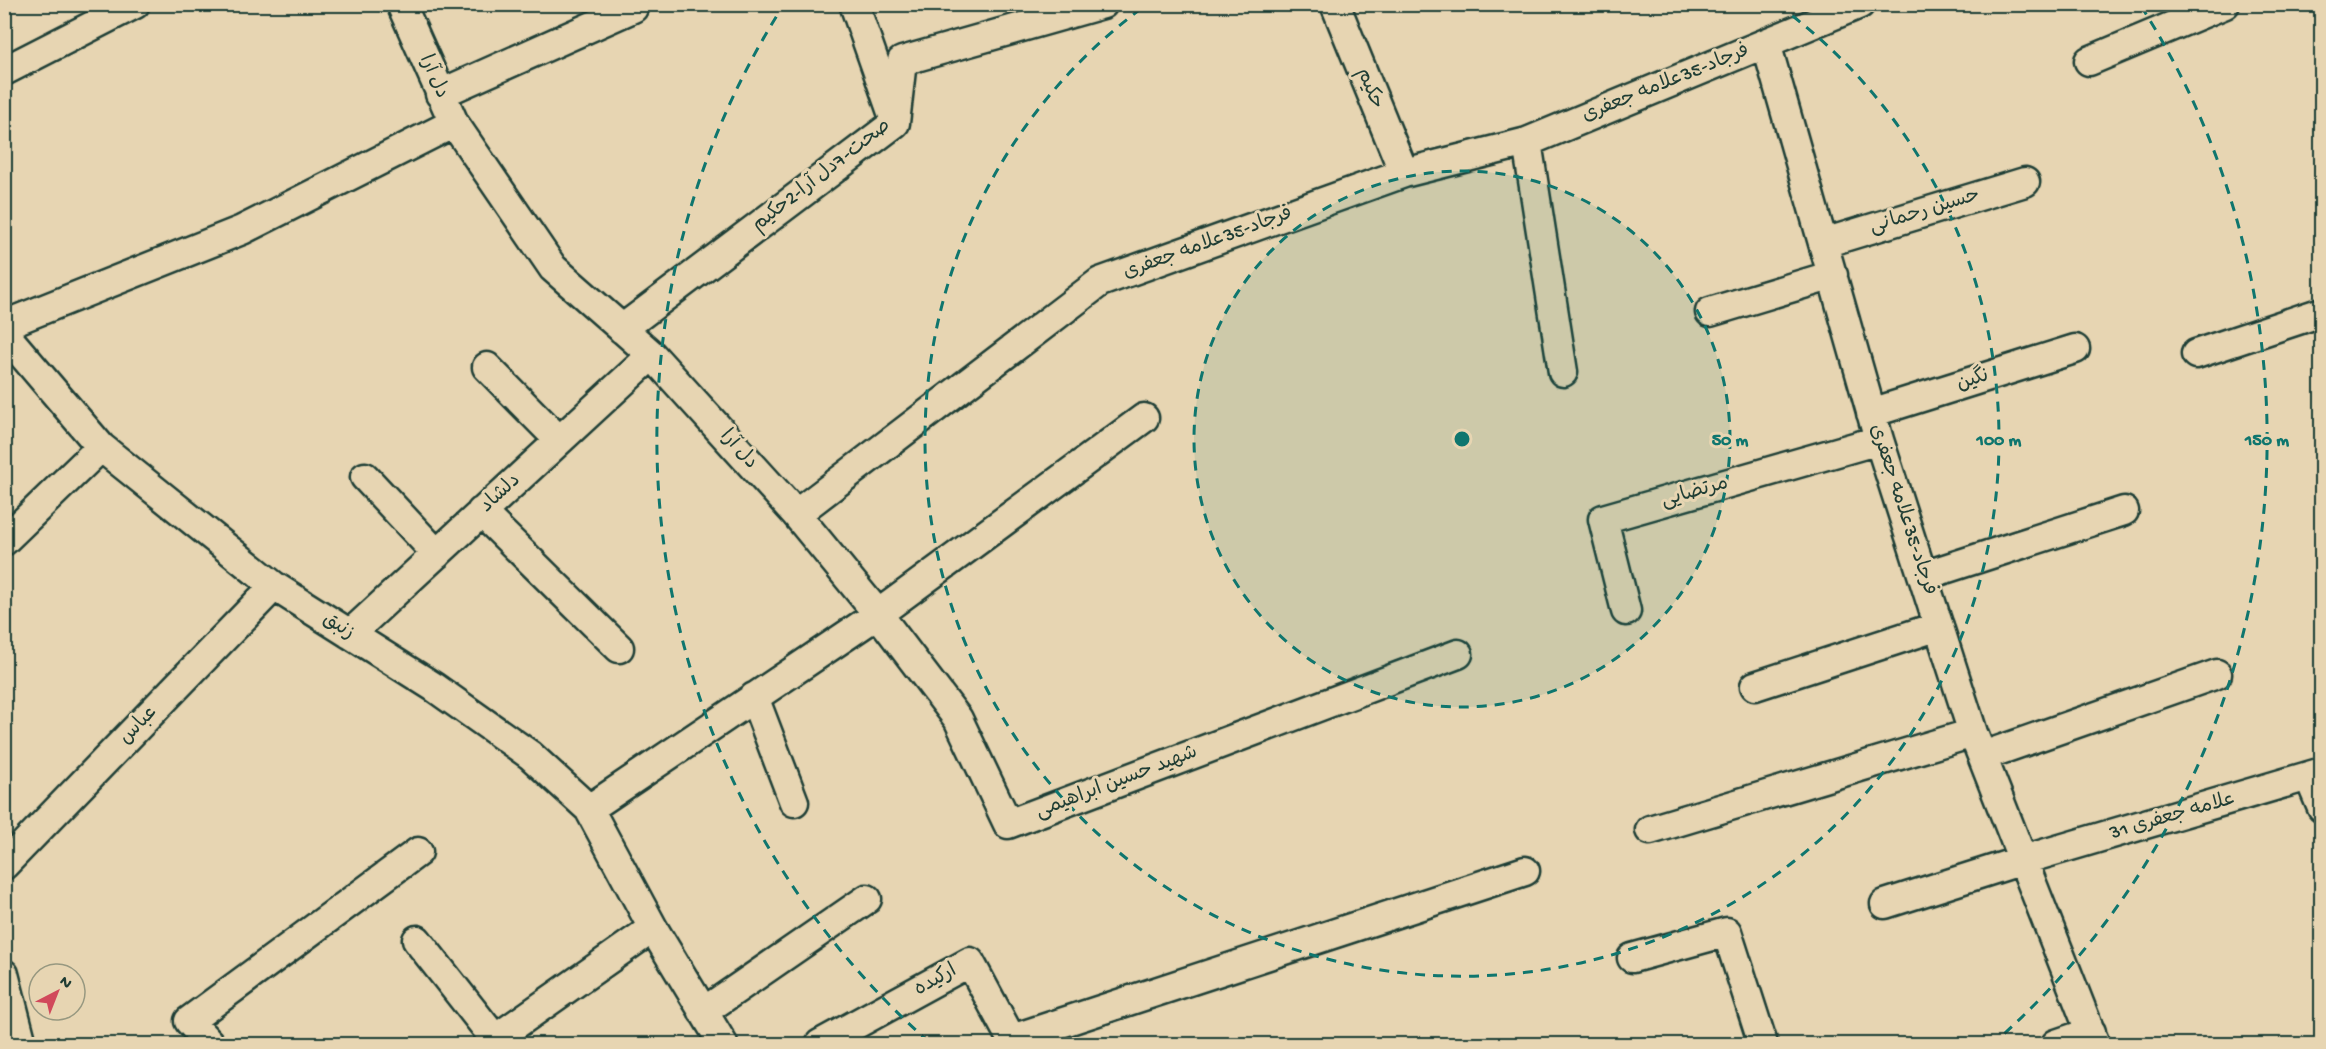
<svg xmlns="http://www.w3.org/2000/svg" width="2326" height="1049" font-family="'Gochi Hand','Playpen Sans Arabic',sans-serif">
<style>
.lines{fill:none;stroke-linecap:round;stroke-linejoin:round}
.street-casing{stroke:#1f3d34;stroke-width:33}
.street{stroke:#e7d5b2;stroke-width:28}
.ring{fill:none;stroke:#0f766e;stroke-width:3;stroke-dasharray:10 8}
.labels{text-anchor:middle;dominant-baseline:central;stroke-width:6;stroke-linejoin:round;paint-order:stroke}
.street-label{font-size:20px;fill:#1f3d34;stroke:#e7d5b2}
.centre{fill:#0f766e;stroke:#e7d5b2;stroke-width:3}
.ring-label{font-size:18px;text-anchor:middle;font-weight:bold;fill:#0f766e;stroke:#e7d5b2;stroke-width:6;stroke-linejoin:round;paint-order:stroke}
</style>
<rect width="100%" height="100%" fill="#e7d5b2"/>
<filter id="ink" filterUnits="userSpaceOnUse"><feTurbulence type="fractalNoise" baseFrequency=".0167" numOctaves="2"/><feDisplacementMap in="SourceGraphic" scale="12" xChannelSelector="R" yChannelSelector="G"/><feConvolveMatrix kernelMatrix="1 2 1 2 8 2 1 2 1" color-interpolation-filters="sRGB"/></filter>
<g filter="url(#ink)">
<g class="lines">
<defs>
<path id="street" d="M 401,4 L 454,123 L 553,268 L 652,355 L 796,514 L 878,614 L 589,809
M 854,4 L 893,115
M 1335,4 L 1404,173
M 1766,43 L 1860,4
M 2089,61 L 2225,4
M 4,71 L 135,4
M 440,94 L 633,8
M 1527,142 L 1563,372
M 1824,243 L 2025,182
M 1710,312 L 1833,275
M 4,325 L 242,230 L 454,123
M 622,329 L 895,123 L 902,61 L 1103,4
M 4,333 L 101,447 L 274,586 L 434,687 L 530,755 L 589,809 L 653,928 L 723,1044
M 2196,354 L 2322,312
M 487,367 L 559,440
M 1871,413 L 2075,349
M 1144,418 L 878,614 L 958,719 L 1008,824 L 1458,654
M 365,477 L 437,554
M 481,512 L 619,648
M 796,514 L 1100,282 L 1404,173 L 1527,142 L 1766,43 L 1879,440 L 1973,733 L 2095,1044
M 4,541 L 101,447
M 1923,576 L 2124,511
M 1626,611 L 1603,519 L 1879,440
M 350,634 L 652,355
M 1755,686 L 1939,626
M 754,697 L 794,802
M 1983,756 L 2217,674
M 2309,777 L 2322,808
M 1650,830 L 1973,733
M 4,865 L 274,586
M 1885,904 L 2023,860 L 2322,772
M 417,940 L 495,1039
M 1632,958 L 1727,932 L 1763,1044
M 4,974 L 22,1044
M 703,1012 L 867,899
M 1012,1039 L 1525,871
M 210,1044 L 189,1021 L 418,852
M 488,1044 L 653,928
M 820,1044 L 970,962 L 1014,1044
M 2056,1044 L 2091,1032"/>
</defs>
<use href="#street" class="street-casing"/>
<use href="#street" class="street"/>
</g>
</g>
<circle cx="1462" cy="439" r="268" fill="#0f766e" fill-opacity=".12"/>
<g class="ring">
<circle cx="1462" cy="439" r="268"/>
<path d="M1778 5A537 537 0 1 1 1146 5"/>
<path d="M929 1042A805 805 0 0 1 783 6M2141 6A805 805 0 0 1 1995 1042"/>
</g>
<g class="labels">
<g class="street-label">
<text transform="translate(433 77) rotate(66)">دل آرا</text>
<text transform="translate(1666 84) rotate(-22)">فرجاد-35علامه جعفری</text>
<text transform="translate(1369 89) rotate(68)">حکیم</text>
<text transform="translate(822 176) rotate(-38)">صحت-7دل آرا-2حکیم</text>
<text transform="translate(1925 212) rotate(-17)">حسین رحمانی</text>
<text transform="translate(1208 244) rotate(-20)">فرجاد-35علامه جعفری</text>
<text transform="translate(1973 381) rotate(-18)">نگین</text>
<text transform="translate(738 450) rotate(48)">دل آرا</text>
<text transform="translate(1695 493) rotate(-16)">مرتضایی</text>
<text transform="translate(501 494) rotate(-43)">دلشاد</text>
<text transform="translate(1902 510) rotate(72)">فرجاد-35علامه جعفری</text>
<text transform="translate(338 627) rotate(32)">زنبق</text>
<text transform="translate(139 726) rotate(-46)">عباس</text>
<text transform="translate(1117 783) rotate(-21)">شهید حسین ابراهیمی</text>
<text transform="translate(2173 817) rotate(-16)">علامه جعفری 31</text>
<text transform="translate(936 981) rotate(-29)">ارکیده</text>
</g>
</g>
<circle cx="1462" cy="439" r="9" class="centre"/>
<g class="ring-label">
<text x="1730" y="445">50 m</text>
<text x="1999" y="445">100 m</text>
<text x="2267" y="445">150 m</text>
</g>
<rect width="2326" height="1049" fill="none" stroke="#e7d5b2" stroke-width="24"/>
<rect x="12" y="12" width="2302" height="1025" fill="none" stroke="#1f3d34" stroke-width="2" filter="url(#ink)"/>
<g transform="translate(57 992) rotate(42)"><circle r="28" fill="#e7d5b2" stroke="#979880" stroke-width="1.5"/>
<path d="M0-4.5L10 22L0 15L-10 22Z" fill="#d1495b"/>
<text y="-9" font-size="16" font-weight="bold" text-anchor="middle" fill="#1f3d34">N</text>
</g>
</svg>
